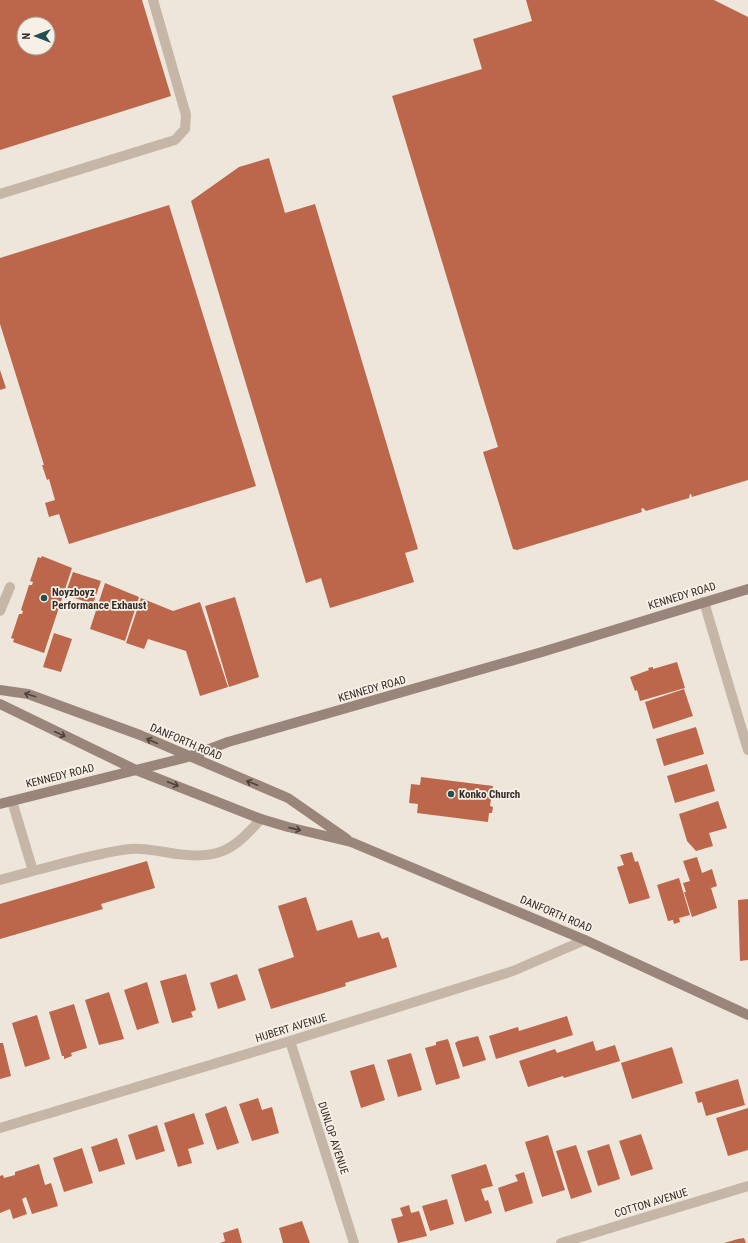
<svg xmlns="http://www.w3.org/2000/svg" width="748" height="1243" font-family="'Roboto Condensed',sans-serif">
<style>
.building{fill:#bc674c;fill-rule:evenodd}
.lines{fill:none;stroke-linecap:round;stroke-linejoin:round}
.lane{stroke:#c6b6a8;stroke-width:10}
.street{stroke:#c6b6a8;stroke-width:10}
.secondary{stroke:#9a857a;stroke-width:10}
.oneway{stroke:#4e423c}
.poi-dot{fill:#214f52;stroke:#f7f0e7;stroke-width:1.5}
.labels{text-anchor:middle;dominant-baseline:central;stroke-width:3.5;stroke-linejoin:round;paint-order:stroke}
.poi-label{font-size:11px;font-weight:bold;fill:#342b27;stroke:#f7f0e7;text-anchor:start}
.street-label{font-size:11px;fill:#342b27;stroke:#f7f0e7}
</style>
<rect width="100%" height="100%" fill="#efe6db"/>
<path class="building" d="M 0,0 L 142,0 L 171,96 L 0,150 ZM 24,24 L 48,24 L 48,48 L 24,48 Z
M 526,0 L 714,0 L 748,17 L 748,480 L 692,497 L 691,494 L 690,494 L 689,498 L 646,511 L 643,508 L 641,509 L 642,512 L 517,550 L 513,549 L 483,452 L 498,447 L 392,96 L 482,69 L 473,39 L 532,21 Z
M 269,158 L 285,213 L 315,204 L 418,549 L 405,553 L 414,582 L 330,608 L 321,578 L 306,583 L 191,201 L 239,167 Z
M 169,205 L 256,486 L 69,544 L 59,514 L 49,517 L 45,503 L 55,500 L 49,479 L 47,480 L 42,465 L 44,465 L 0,324 L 0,258 Z
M 0,370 L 6,388 L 0,390 Z
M 42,556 L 72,568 L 44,653 L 13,642 L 14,639 L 11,638 L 19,614 L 22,614 L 23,611 L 21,610 L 29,585 L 32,585 L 33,582 L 30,581 L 38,557 L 41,558 Z
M 73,572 L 101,581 L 93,604 L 65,595 Z
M 105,583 L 139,597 L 125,641 L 90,629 Z
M 235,597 L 259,677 L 229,687 L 205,606 Z
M 141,598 L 173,611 L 200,602 L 228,687 L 200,696 L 186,651 L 148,639 L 144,649 L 126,643 Z
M 54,633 L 72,639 L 61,672 L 43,667 Z
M 677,662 L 685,688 L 640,701 L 637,690 L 635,691 L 630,677 L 649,670 L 648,668 L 653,667 L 653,669 Z
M 684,689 L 693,716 L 653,729 L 645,702 Z
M 696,727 L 704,754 L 664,766 L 656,739 Z
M 707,764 L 715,791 L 675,803 L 667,776 Z
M 421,777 L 493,786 L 490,806 L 493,807 L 492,813 L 489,813 L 488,822 L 417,813 L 418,804 L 409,803 L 411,784 L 420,785 Z
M 718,801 L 727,828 L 709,833 L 713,846 L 696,851 L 687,841 L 679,814 Z
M 632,852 L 635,862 L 638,861 L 650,898 L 629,904 L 617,867 L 624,865 L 620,855 Z
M 697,857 L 702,873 L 712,869 L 717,886 L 711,888 L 717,908 L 692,917 L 684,892 L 686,892 L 683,883 L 690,881 L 683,861 Z
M 147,861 L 155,888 L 101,904 L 103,909 L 0,939 L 0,904 Z
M 679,878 L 690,915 L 679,918 L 680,922 L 674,924 L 673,920 L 668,921 L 657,885 Z
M 306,897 L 317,931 L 352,920 L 358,938 L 379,932 L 382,939 L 388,937 L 397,967 L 345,983 L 346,986 L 271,1009 L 258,969 L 294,957 L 278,906 Z
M 748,899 L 748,960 L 740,961 L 738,900 Z
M 186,974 L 196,1010 L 191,1012 L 193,1017 L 172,1023 L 160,981 Z
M 237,974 L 246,1000 L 218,1009 L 210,983 Z
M 147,982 L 159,1023 L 137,1030 L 124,990 Z
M 109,992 L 124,1039 L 99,1045 L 85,1000 Z
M 74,1004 L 87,1048 L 71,1053 L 72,1056 L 64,1059 L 64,1056 L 62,1056 L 49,1012 Z
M 37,1015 L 50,1059 L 25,1067 L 12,1023 Z
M 567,1016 L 573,1035 L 496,1059 L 489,1036 L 518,1027 L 519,1031 Z
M 478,1036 L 486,1060 L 463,1067 L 455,1043 L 458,1041 Z
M 448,1039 L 460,1078 L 436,1085 L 425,1048 L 436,1045 L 436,1042 Z
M 593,1041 L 596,1051 L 615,1045 L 620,1061 L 564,1078 L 563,1076 L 528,1087 L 519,1061 L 555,1049 L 557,1053 Z
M 0,1043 L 3,1043 L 11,1076 L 0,1079 Z
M 672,1047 L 683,1083 L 632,1099 L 621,1063 Z
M 411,1053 L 422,1090 L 398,1097 L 387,1060 Z
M 374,1064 L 385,1100 L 361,1108 L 350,1071 Z
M 738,1079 L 745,1105 L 706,1116 L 702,1102 L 698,1103 L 695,1092 Z
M 258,1098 L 262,1110 L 272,1107 L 279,1133 L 252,1141 L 239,1104 Z
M 226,1106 L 239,1143 L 217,1150 L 205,1114 Z
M 748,1108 L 748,1150 L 728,1156 L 716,1118 Z
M 194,1113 L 204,1144 L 188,1149 L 192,1163 L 178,1167 L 164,1123 Z
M 157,1125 L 165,1151 L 136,1160 L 128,1135 Z
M 641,1134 L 653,1169 L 631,1176 L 619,1141 Z
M 548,1135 L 565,1190 L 542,1197 L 525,1142 Z
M 117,1138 L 125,1164 L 99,1172 L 91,1147 Z
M 609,1144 L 620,1179 L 598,1186 L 587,1151 Z
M 576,1145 L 592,1192 L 571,1199 L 556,1151 Z
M 82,1148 L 93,1183 L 64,1192 L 53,1158 Z
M 39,1164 L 45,1185 L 51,1183 L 58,1206 L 32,1214 L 26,1197 L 22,1199 L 27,1214 L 13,1219 L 10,1209 L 0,1213 L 0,1176 L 3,1175 L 4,1178 L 15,1175 L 15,1172 Z
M 486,1164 L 493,1186 L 481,1189 L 485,1201 L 488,1200 L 492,1213 L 465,1222 L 451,1175 Z
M 524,1172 L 533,1203 L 505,1212 L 498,1188 L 518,1181 L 515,1175 Z
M 447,1199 L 454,1224 L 430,1231 L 422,1206 Z
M 409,1205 L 411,1213 L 419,1211 L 427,1236 L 398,1243 L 391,1219 L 403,1216 L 400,1208 Z
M 302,1221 L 310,1243 L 283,1243 L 279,1228 Z
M 238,1228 L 242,1243 L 220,1243 L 225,1241 L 223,1233 Z
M 744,1238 L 746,1243 L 724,1243 L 738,1239 Z"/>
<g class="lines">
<path class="lane" d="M 0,194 L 175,140 L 185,129 L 186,115 L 153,0
M 0,611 L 10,587
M 33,871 C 65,863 97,853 129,849 C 146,847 160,852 177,854 C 220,860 234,849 261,819
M 0,880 L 33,871 L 12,801"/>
<path class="street" d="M 704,602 L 748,750
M 290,1041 L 354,1243
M 0,1128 L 290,1041 L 513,971 L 585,940
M 561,1243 L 748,1186"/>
<path class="secondary" d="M 0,690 L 28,694 L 140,735 L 288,798 L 347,839
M 0,704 L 136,770 L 261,819 L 288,827 L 351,842 L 585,940 L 748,1015
M 0,804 L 188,757 L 228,742 L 542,652 L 748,589"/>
</g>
<defs><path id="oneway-shaft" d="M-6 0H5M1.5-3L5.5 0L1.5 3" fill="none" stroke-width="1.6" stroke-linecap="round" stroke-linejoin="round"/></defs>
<g class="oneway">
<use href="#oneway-shaft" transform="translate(30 695) rotate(-163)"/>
<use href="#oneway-shaft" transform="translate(60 734) rotate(25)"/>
<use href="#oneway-shaft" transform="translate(152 741) rotate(-156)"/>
<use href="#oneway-shaft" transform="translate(252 783) rotate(-158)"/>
<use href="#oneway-shaft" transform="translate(173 784) rotate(21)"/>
<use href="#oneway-shaft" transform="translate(295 829) rotate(13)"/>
</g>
<g class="poi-dot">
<circle cx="44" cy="598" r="4"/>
<circle cx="451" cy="794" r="4"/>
</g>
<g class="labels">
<g class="poi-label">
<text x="52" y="592">Noyzboyz<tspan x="52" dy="13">Performance Exhaust</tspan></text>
<text x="459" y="794">Konko Church</text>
</g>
<g class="street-label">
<text transform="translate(682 596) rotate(-17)">KENNEDY ROAD</text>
<text transform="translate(372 689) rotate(-16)">KENNEDY ROAD</text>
<text transform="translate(186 742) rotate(23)">DANFORTH ROAD</text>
<text transform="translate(60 776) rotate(-14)">KENNEDY ROAD</text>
<text transform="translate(556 914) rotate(23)">DANFORTH ROAD</text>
<text transform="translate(291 1028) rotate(-17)">HUBERT AVENUE</text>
<text transform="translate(333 1138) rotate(72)">DUNLOP AVENUE</text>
<text transform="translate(651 1203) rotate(-17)">COTTON AVENUE</text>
</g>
</g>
<g transform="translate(36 36) rotate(270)"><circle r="19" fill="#f7f0e7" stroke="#a9a19a"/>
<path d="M0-3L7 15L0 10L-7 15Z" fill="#214f52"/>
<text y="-6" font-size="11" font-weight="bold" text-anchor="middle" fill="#342b27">N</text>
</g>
</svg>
